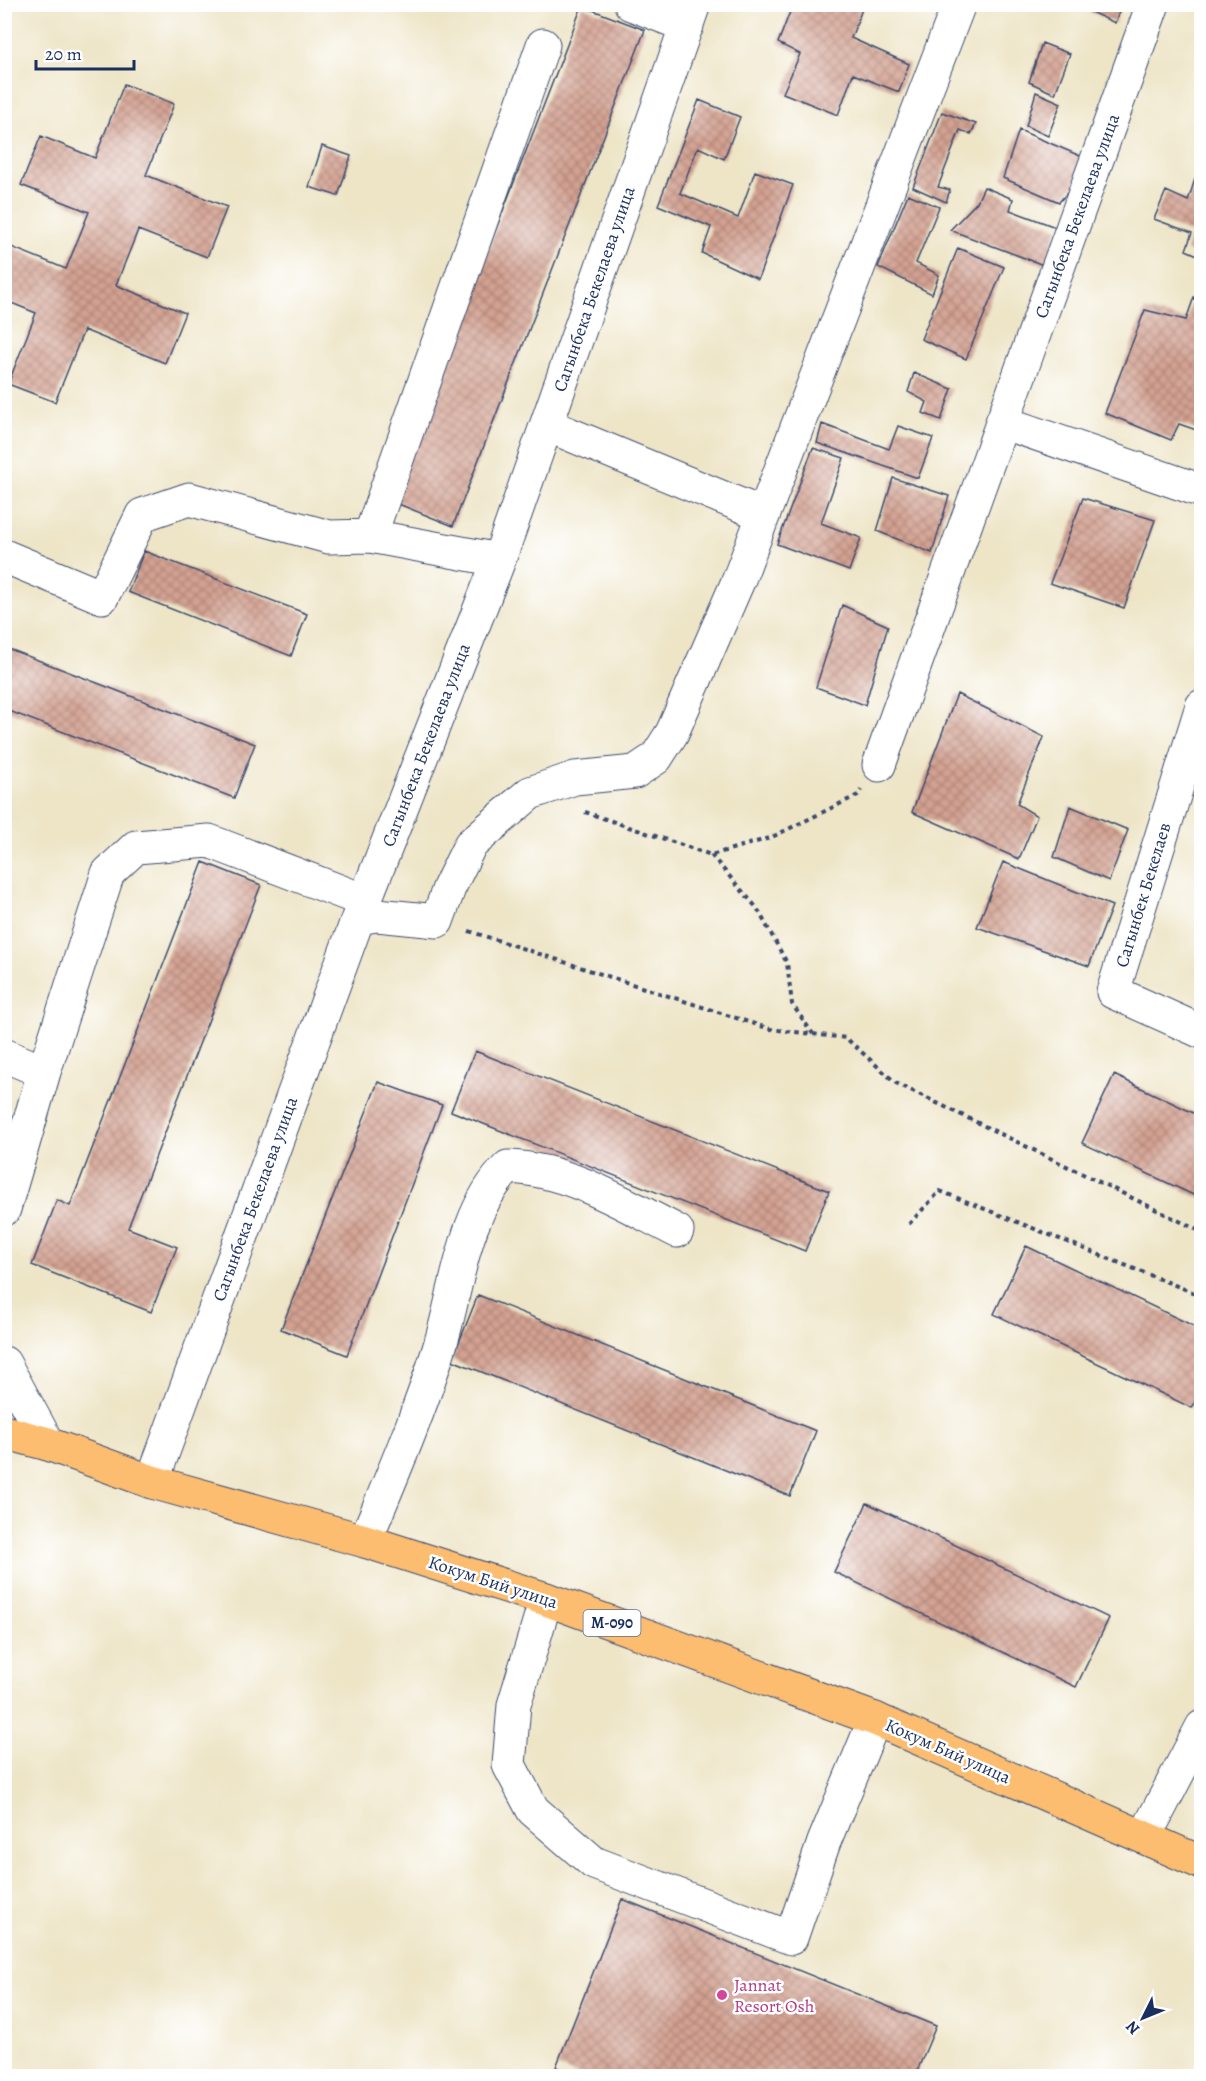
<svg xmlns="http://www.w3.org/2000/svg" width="1206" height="2081" font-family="Alegreya,serif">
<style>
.building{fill:url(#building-cross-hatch)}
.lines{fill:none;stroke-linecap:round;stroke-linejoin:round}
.minor-casing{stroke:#3b4a6e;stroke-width:35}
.major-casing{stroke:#3b4a6e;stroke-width:35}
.path{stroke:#3b4a6e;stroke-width:4;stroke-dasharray:4.5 4.5;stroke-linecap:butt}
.minor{stroke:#fff;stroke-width:33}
.major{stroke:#fcbd6f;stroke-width:33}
.hotel-dot{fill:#d1479c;stroke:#fff;stroke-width:2}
.labels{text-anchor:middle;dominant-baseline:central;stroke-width:5;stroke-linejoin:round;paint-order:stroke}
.shield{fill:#fff;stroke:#5f6d8e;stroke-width:1.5}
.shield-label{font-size:16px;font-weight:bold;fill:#1b2f5e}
.street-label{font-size:18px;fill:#1b2f5e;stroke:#fff}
.hotel-label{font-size:18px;fill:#b23c85;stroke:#fff;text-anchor:start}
</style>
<defs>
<pattern id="building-cross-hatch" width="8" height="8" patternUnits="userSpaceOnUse" patternTransform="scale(1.5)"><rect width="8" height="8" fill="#d4a291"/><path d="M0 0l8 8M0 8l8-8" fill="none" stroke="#ab847a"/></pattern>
</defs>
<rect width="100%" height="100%" fill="#fff"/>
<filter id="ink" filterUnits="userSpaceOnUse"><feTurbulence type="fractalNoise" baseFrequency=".0167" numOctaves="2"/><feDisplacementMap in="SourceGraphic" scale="12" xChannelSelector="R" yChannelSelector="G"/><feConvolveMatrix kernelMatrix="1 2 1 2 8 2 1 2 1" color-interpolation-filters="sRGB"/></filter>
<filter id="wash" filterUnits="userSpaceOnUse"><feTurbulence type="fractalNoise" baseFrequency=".008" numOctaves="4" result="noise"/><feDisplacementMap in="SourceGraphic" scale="24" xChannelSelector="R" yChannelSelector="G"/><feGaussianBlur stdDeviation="1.35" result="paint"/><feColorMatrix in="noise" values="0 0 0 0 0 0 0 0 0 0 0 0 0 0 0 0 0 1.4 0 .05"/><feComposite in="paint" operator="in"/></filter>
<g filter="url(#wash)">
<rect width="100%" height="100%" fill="#eee5c7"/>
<g id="blocks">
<path class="building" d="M 793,4 L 827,4 L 837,8 L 838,4 L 864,4 L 851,38 L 909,64 L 899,92 L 853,74 L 838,115 L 783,93 L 800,54 L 778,43 Z
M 1073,4 L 1122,4 L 1115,23 Z
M 582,6 L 645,30 L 453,526 L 391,501 Z
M 1042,43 L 1070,54 L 1055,94 L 1029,82 Z
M 124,84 L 174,104 L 146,175 L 227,207 L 207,257 L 138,230 L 116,285 L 185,313 L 165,363 L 84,330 L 55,402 L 8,384 L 36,313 L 4,300 L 4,244 L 66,269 L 89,212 L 21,185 L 41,136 L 95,158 Z
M 1036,92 L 1061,103 L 1048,136 L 1026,126 Z
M 699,100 L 740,117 L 724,159 L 698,147 L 680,193 L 738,218 L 755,171 L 793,185 L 758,279 L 702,253 L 711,227 L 658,205 Z
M 942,112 L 976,124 L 971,134 L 960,130 L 938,187 L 950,190 L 946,202 L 913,187 Z
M 1019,130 L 1085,158 L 1076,183 L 1059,202 L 1003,178 Z
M 322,146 L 351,156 L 338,196 L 309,187 Z
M 1202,157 L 1202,257 L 1186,250 L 1192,233 L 1154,219 L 1166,191 L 1188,201 Z
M 984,187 L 1013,199 L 1010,210 L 1058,228 L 1046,266 L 950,230 L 977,202 Z
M 908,194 L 939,207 L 916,263 L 939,275 L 932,294 L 878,267 Z
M 958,248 L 1004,267 L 966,359 L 921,339 Z
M 1194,297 L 1202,300 L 1202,432 L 1179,424 L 1171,440 L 1105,413 L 1145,310 L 1186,320 Z
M 914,373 L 952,389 L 941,420 L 923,413 L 927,402 L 908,392 Z
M 822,424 L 889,449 L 898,426 L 933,438 L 918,478 L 817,443 Z
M 813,448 L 844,458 L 821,523 L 861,538 L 849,571 L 777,544 Z
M 893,478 L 949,496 L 932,553 L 877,531 Z
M 1083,498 L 1155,520 L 1124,608 L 1050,583 Z
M 144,551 L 307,614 L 291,656 L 128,592 Z
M 842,605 L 888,626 L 865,705 L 816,687 Z
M 4,647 L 255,744 L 234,798 L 4,709 Z
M 957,694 L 1044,737 L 1017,804 L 1037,816 L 1019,859 L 912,812 Z
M 1070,806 L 1128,830 L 1109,881 L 1054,857 Z
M 203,862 L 261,885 L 128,1228 L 177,1247 L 151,1312 L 32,1265 L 57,1200 L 70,1206 Z
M 1003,862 L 1112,906 L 1089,966 L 977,927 Z
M 475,1051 L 829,1191 L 805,1251 L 451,1111 Z
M 1114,1075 L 1202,1117 L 1202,1199 L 1082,1143 Z
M 378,1082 L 442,1105 L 347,1355 L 281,1329 Z
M 4,1123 L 19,1129 L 4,1184 Z
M 1026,1246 L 1202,1330 L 1202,1388 L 1192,1408 L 994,1314 Z
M 478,1295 L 816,1431 L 790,1496 L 452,1360 Z
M 867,1503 L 1109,1618 L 1076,1687 L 834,1572 Z
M 622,1899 L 936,2026 L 915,2076 L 580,2076 L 556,2067 Z"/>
</g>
</g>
<g filter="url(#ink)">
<use href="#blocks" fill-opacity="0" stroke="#3b4a6e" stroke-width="1.5"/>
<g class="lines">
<defs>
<path id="minor" d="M 631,4 L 687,26
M 1002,422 L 1202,491
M 547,425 L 762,514
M 370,536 L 543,45
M 4,556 L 102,597 L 142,515 L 189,499 L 329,537 L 370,536 L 499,560
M 1202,706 L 1113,992 L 1202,1032
M 879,765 L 1153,4
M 358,918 L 377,915 L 437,921 L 449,888 L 470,845 L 530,793 L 575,778 L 635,772 L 656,758 L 672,733 L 739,579 L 959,4
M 4,1055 L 44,1072 L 4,1209
M 44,1072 L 108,873 L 136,847 L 209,841 L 365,901
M 4,1363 L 48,1444
M 152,1482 L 358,918 L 499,560 L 694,4
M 365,1541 C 391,1478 419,1414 439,1349 C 458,1289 462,1213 508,1167 C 568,1169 624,1204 677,1231
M 546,1599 L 514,1705 L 509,1765 L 533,1810 L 594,1863 L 791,1938 L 824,1842 L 875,1719
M 1145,1836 L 1202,1727"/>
<path id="major" d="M 4,1432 L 48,1444 L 152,1482 L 365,1541 L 546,1599 L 875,1719 L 1202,1863"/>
</defs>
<use href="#minor" class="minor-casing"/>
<use href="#major" class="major-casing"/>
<path class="path" d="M 585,812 L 711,855 L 770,838 L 858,795 L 861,790
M 711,855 L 757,908 L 787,963 L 792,1004 L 813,1034
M 469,931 L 770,1029 L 846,1038 L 896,1083 L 1202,1232
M 909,1224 L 940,1191 L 1202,1296"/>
<use href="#minor" class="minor"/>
<use href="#major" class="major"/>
</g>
</g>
<circle class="hotel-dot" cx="722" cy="1995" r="6"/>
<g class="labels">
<rect class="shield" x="583.5" y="1610" width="57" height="26" rx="4.5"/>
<g class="shield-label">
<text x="612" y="1623">М-090</text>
</g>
<g class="street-label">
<text transform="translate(1077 216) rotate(-70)">Сагынбека Бекелаева улица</text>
<text transform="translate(594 289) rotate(-71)">Сагынбека Бекелаева улица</text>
<text transform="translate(426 745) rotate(-69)">Сагынбека Бекелаева улица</text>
<text transform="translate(1143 895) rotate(-73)">Сагынбек Бекелаев</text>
<text transform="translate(255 1199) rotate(-70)">Сагынбека Бекелаева улица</text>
<text transform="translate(493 1582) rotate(18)">Кокум Бий улица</text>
<text transform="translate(948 1751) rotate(24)">Кокум Бий улица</text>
</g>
<g class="hotel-label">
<text x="734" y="1985">Jannat<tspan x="734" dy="21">Resort Osh</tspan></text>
</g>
</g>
<rect width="1206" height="2081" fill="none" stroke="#fff" stroke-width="24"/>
<g transform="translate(1143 2018) rotate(227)" stroke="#ffffff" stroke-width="4.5" paint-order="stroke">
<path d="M0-4.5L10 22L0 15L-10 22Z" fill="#1b2f5e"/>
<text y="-9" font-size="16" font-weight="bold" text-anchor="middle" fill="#1b2f5e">N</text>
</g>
<path d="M36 60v9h98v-9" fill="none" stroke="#1b2f5e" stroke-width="3"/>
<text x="45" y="60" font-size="18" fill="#1b2f5e" stroke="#ffffff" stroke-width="4.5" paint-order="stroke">20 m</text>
</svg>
